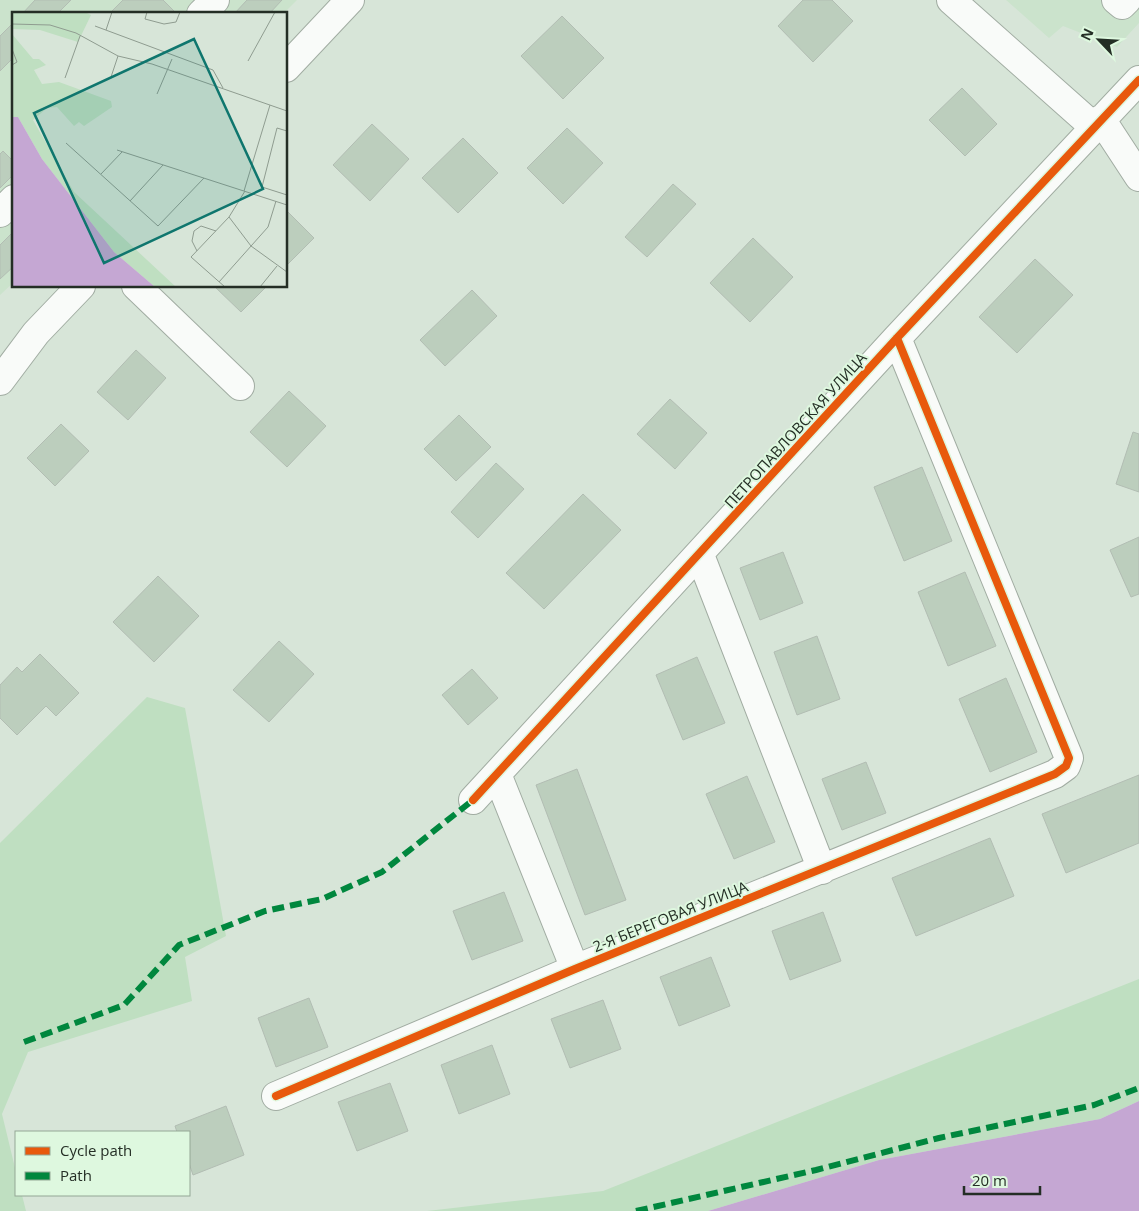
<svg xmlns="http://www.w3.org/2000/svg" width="1139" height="1211" font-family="'Open Sans',sans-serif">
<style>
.built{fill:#cbe3cc}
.green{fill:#bfdfc1}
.water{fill:#c5a7d3}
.building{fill:#bccebd;stroke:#b2bdb3}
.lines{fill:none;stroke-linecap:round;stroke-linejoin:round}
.minor-casing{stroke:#a1aca2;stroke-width:30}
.minor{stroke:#f9fbf9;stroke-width:28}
.quiet{stroke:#00873e;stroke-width:6;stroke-dasharray:12 6;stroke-linecap:butt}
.cycleway-casing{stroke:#def8df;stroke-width:11}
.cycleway{stroke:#e8590c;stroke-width:8}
.labels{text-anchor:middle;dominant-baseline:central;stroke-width:4;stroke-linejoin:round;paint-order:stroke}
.street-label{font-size:15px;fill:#242e25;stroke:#def8df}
.inset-road{fill:none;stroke:#8f9c90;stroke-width:1}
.view{fill:#0f766e;fill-opacity:0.15;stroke:#0f766e;stroke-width:2.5}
.inset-edge{fill:none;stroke:#242e25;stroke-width:2.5}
</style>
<rect width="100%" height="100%" fill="#d7e5d8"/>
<path class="built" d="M 0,0 L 297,0 L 283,14 L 14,14 L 14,282 L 0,295 Z
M 1006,0 L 1139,0 L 1139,23 L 1117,47 L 1063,26 L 1049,38 Z"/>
<path class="green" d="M 147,697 L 185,708 L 226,936 L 185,957 L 192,1001 L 28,1052 L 2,1114 L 16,1172 L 16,1195 L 22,1195 L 26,1211 L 0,1211 L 0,843 Z
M 1139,979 L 1139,1101 L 1100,1119 L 879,1160 L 708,1211 L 427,1211 L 603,1191 Z"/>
<path class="water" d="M 1139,1101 L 1139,1211 L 708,1211 L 879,1160 L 1100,1119 Z"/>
<path class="building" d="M 35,0 L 71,0 L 57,14 L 22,14 Z
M 123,0 L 163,0 L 177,14 L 109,14 Z
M 247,0 L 282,0 L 269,14 L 234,14 Z
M 803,0 L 832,0 L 853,21 L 813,62 L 778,26 Z
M 562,16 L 604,58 L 563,99 L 521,56 Z
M 14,22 L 14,57 L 0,71 L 0,36 Z
M 962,88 L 997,124 L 965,156 L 929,120 Z
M 372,124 L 409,159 L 370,201 L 333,165 Z
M 567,128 L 603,163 L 563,204 L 527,168 Z
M 463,138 L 498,173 L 458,213 L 422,178 Z
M 3,151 L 14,162 L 14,174 L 0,188 L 0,154 Z
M 673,184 L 696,204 L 647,257 L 625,237 Z
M 286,210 L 314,238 L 286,266 Z
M 14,231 L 14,266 L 0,279 L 0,245 Z
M 753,238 L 793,277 L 750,322 L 710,283 Z
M 1035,259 L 1073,295 L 1017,353 L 979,317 Z
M 214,286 L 267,286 L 241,312 Z
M 472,290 L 497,316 L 445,366 L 420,340 Z
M 136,350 L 166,378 L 128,420 L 97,392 Z
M 289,391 L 326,426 L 287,467 L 250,432 Z
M 670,399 L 707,433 L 675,469 L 637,434 Z
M 459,415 L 491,447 L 456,481 L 424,449 Z
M 61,424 L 89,451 L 55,486 L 27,458 Z
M 1133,432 L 1139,434 L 1139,492 L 1116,484 Z
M 496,463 L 524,489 L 478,538 L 451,512 Z
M 922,467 L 952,541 L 904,561 L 874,487 Z
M 583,494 L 621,530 L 544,609 L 506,573 Z
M 1139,537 L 1139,594 L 1131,597 L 1110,550 Z
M 783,552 L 803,603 L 760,620 L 740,568 Z
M 965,572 L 996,646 L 948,666 L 918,592 Z
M 158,576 L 199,616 L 154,662 L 113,622 Z
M 817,636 L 840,699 L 797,715 L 774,652 Z
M 279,641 L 314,674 L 269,722 L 233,690 Z
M 40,654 L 79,693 L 56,716 L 46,706 L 17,735 L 0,718 L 0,685 L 17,667 L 22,672 Z
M 697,657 L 725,723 L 683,740 L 656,675 Z
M 472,669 L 498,698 L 468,725 L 442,695 Z
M 1006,678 L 1037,752 L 990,772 L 959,699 Z
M 866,762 L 886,813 L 842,830 L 822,779 Z
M 577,769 L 626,900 L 585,915 L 536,785 Z
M 1139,775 L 1139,843 L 1066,873 L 1042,814 Z
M 747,776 L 775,842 L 734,859 L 706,794 Z
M 990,838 L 1014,896 L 916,936 L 892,878 Z
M 504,892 L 523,941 L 472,960 L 453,911 Z
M 823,912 L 841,961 L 790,980 L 772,931 Z
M 711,957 L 730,1006 L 679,1026 L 660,977 Z
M 309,998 L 328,1047 L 276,1067 L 258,1018 Z
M 603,1000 L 621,1049 L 570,1068 L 551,1019 Z
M 492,1045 L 510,1094 L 459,1114 L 441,1065 Z
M 390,1083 L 408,1131 L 357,1151 L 338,1102 Z
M 226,1106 L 244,1155 L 193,1175 L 189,1163 L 189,1132 L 177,1132 L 175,1126 Z"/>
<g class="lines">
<defs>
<path id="minor" d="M 951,0 L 1094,127
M 1116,0 L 1122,5 L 1127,0
M 201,14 L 215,0
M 286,68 L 350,0
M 1101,119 L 1139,177
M 0,213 L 14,199
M 136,286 L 240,386
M 0,381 L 36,333 L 81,286
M 700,555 L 822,870
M 497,774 L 575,969
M 473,800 L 897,338 L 1139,80
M 276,1096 L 575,969 L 1055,774 L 1066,766 L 1069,758 L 897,338"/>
</defs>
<use href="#minor" class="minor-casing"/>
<use href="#minor" class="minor"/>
<path class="quiet" d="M 24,1042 L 124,1005 L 179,945 L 265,911 L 322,899 L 382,872 L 473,800
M 636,1211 L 816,1170 L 939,1138 L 1094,1105 L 1139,1088"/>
<defs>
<path id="cycleway" d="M 473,800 L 897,338 L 1139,80
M 276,1096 L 575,969 L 1055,774 L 1066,766 L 1069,758 L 897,338"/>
</defs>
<use href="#cycleway" class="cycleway-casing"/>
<use href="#cycleway" class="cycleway"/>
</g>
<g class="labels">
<g class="street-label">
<text transform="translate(795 430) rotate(-48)">ПЕТРОПАВЛОВСКАЯ УЛИЦА</text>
<text transform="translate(670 916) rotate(-22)">2-Я БЕРЕГОВАЯ УЛИЦА</text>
</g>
</g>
<g transform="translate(12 12)">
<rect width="275" height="275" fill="#d7e5d8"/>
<path d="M 0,0 L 73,0 L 79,3 L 66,30 L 28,18 L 0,17 ZM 0,22 L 21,47 L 27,47 L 34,53 L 22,58 L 30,72 L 47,70 L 99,89 L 100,95 L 72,114 L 67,110 L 62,114 L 45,95 L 35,96 L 21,108 L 62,180 L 164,275 L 143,275 L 102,240 L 30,147 L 6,105 L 0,105 Z" fill="#bfdfc1"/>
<path d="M 0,105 L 6,105 L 30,147 L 102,240 L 143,275 L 0,275 Z" fill="#c5a7d3"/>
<path class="inset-road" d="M 135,0 L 133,7 L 152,12 L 164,10 L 168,0M 0,12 L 38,13 L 64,21 L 106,44 L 140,52 L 275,99M 83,14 L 201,58 L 211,76M 94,18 L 100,0M 0,37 L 5,50 L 0,53M 236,49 L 263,0M 99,65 L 106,44M 53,66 L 68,24M 145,82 L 160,47M 275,119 L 265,116 L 250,175 L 275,183M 54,131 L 146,214 L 192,166M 105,138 L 275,193M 89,162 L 110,140M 232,179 L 258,93M 118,189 L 151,153M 217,205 L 239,234 L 275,260M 185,239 L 180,229 L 182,219 L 189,214 L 204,219M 207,270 L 256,215 L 264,189M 213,275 L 179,245 L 217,205 L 233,179M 248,275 L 265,254"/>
<path class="view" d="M 182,27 L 251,177 L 92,251 L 22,101 Z"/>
<rect width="275" height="275" class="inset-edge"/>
</g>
<rect x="15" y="1131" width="175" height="65" fill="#def8df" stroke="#94a795"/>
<rect x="25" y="1147" width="25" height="8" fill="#e8590c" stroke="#94a795"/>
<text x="60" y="1156" font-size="15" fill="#242e25">Cycle path</text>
<rect x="25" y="1172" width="25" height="8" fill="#00873e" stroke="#94a795"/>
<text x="60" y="1181" font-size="15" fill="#242e25">Path</text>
<g transform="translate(1099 40) rotate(295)" stroke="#def8df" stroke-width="4" paint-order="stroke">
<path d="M0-4L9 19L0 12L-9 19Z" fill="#242e25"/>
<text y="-8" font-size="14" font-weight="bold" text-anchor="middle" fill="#242e25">N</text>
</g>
<path d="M964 1186v8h76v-8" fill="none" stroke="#242e25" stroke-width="2.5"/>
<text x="972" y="1186" font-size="15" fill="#242e25" stroke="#def8df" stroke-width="4" paint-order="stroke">20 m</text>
</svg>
